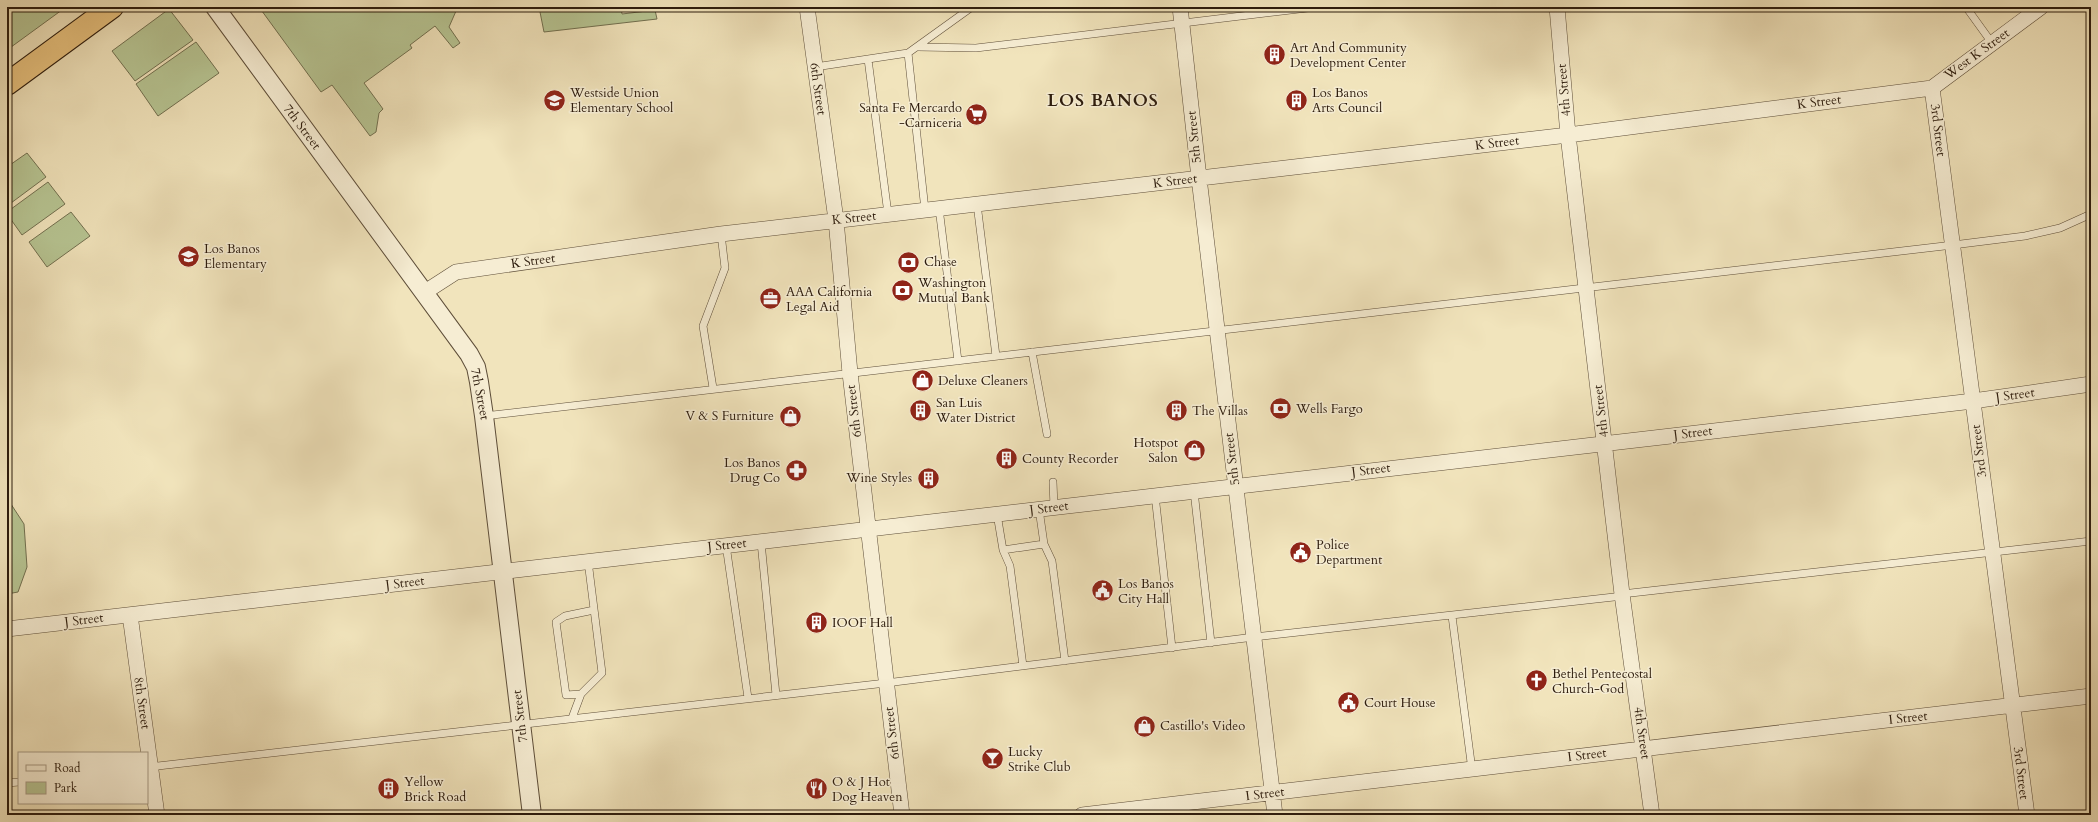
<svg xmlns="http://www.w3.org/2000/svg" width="2098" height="822" font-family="Cardo,serif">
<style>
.green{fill:#b7c593;stroke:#727050}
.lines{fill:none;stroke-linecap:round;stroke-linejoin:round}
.service-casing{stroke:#5e4e39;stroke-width:8}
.minor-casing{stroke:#5e4e39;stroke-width:16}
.tertiary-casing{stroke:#5e4e39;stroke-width:20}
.trunk-casing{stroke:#2d1c0d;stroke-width:24}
.service{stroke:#f6edd3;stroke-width:7}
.minor{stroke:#f6edd3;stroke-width:15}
.tertiary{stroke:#f6edd3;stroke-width:18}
.trunk{stroke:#e8c27e;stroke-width:22}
.labels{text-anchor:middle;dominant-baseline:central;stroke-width:3;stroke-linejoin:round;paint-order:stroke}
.poi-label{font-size:13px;fill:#2d1c0d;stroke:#f6edd3;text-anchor:start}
.street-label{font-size:13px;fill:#2d1c0d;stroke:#f6edd3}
.district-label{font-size:17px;font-weight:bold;letter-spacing:1px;fill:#2d1c0d;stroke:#f6edd3}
</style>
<rect width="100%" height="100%" fill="#f1e4bc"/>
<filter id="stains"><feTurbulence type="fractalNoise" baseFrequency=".005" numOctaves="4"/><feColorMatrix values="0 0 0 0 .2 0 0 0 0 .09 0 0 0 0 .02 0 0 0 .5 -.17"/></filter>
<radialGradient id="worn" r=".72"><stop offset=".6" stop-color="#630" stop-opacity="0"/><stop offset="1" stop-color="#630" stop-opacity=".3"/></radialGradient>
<path class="green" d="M 7,7 L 66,7 L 7,50 Z
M 259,7 L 488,7 L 456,11 L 449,27 L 460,43 L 453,48 L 435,26 L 410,45 L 412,48 L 364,83 L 383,109 L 379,113 L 376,132 L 370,136 L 332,85 L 321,92 Z
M 539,7 L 621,7 L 622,14 L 655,10 L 657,19 L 544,32 Z
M 169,9 L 193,40 L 135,81 L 112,51 Z
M 196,42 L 219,73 L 158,116 L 136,84 Z
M 27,153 L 46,177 L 7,206 L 7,167 Z
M 48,182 L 65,204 L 22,235 L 7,214 L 7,212 Z
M 71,212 L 90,236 L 47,267 L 29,242 Z
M 7,498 L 24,524 L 27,567 L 18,592 L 7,594 Z"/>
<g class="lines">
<defs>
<path id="service" d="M 1966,7 L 1992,43
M 918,47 L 976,48 L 1316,7
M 908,53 L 925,210
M 868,59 L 888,214
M 815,67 L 908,53 L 972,7
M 977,204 L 996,356
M 939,208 L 958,361
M 1032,352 L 1047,434
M 713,388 L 703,326 L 725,268 L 721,234
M 484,416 L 1953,245 L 2025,236 L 2060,228 L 2091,214
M 1053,482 L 1054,507
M 1194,491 L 1211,643
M 1155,495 L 1172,648
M 1039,509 L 1044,544 L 1052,561 L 1065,661
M 997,514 L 1003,550 L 1010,566 L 1023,666
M 761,542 L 776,695
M 726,545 L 748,698
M 1003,550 L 1044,544
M 588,561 L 602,673 L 581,694 L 566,695 L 556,622 L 565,616 L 594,610
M 1622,594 L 2091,541
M 1452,616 L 1472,770
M 572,718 L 581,694
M 149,767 L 886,683 L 1254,637 L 1623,596
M 7,783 L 19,782"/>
<path id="minor" d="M 807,7 L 836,220 L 850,373 L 902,815
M 1180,7 L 1199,178 L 1275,815
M 1557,7 L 1568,135 L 1622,594 L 1652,815
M 1932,88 L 2027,815
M 425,292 L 456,272 L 721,234 L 1568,135 L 1932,88 L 2041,7
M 130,615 L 157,815
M 7,629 L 1973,401 L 2091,384
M 1082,815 L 2091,696"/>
<path id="tertiary" d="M 215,7 L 469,354 L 476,367 L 479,382 L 484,416 L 532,815"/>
<path id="trunk" d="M 7,84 L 112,7"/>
</defs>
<use href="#service" class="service-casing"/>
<use href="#minor" class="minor-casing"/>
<use href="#tertiary" class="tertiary-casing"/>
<use href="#trunk" class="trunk-casing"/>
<use href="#service" class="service"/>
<use href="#minor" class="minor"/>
<use href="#tertiary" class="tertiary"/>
<use href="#trunk" class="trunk"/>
</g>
<defs>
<symbol id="building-disc" viewBox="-11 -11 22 22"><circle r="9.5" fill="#8f2418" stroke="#f6edd3"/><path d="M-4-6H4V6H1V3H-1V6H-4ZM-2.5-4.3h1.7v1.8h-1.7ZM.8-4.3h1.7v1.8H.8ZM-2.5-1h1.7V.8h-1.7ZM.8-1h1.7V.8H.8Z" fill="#fff"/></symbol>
<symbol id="school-disc" viewBox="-11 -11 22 22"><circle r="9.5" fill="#8f2418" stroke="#f6edd3"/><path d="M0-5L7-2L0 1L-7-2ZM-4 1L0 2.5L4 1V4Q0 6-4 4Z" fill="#fff"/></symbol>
<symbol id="supermarket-disc" viewBox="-11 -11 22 22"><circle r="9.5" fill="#8f2418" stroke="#f6edd3"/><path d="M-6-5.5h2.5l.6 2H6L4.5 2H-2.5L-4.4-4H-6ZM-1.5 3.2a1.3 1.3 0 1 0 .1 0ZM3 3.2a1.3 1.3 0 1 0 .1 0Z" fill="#fff"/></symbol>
<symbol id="bank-disc" viewBox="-11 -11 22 22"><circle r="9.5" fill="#8f2418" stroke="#f6edd3"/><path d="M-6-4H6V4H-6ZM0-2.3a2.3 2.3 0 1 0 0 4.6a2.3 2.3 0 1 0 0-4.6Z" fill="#fff"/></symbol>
<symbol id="office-disc" viewBox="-11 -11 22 22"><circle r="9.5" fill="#8f2418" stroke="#f6edd3"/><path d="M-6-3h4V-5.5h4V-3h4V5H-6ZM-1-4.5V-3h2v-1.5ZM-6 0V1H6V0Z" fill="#fff"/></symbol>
<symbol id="shop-disc" viewBox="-11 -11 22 22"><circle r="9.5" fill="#8f2418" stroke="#f6edd3"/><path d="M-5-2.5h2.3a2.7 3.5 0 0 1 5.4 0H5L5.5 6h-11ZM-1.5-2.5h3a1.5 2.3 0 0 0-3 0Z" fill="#fff"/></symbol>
<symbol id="pharmacy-disc" viewBox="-11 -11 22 22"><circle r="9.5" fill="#8f2418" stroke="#f6edd3"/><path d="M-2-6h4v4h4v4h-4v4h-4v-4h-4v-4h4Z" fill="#fff"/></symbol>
<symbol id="civic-disc" viewBox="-11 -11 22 22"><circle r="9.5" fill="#8f2418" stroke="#f6edd3"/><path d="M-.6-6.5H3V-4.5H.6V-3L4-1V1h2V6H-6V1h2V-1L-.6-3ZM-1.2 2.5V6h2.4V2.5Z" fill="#fff"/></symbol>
<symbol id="church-disc" viewBox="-11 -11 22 22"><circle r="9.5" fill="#8f2418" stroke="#f6edd3"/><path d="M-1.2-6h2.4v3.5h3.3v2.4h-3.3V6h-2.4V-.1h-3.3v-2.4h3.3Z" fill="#fff"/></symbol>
<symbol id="bar-disc" viewBox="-11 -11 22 22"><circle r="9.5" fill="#8f2418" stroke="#f6edd3"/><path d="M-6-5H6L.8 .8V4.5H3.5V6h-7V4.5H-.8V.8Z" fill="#fff"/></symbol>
<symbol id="restaurant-disc" viewBox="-11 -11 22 22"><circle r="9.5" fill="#8f2418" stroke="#f6edd3"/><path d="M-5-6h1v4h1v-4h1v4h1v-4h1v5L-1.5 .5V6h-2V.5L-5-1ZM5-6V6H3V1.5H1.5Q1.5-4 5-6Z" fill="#fff"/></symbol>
</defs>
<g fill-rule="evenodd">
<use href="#building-disc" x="1262" y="42" width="25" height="25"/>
<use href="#school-disc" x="542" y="88" width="25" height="25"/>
<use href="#building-disc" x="1284" y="88" width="25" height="25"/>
<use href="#supermarket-disc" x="964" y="102" width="25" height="25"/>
<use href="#school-disc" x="176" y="244" width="25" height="25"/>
<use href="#bank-disc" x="896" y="250" width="25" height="25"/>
<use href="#bank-disc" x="890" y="278" width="25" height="25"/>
<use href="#office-disc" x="758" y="286" width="25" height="25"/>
<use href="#shop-disc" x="910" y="368" width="25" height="25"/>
<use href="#bank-disc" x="1268" y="396" width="25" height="25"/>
<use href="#building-disc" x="908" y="398" width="25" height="25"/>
<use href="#building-disc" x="1164" y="398" width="25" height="25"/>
<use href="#shop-disc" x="778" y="404" width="25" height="25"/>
<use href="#shop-disc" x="1182" y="438" width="25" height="25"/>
<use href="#building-disc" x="994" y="446" width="25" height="25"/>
<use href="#pharmacy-disc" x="784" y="458" width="25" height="25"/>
<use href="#building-disc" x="916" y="466" width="25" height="25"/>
<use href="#civic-disc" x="1288" y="540" width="25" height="25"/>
<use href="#civic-disc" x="1090" y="578" width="25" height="25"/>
<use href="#building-disc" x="804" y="610" width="25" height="25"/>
<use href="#church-disc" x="1524" y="668" width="25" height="25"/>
<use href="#civic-disc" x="1336" y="690" width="25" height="25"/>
<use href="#shop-disc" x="1132" y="714" width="25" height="25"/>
<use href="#bar-disc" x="980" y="746" width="25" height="25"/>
<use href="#building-disc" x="376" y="776" width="25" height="25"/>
<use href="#restaurant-disc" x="804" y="776" width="25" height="25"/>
</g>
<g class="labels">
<g class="poi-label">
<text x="1290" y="48">Art And Community<tspan x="1290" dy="15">Development Center</tspan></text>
<text x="570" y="93">Westside Union<tspan x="570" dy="15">Elementary School</tspan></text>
<text x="1312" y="93">Los Banos<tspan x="1312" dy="15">Arts Council</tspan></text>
<text x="962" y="108" text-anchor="end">Santa Fe Mercardo<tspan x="962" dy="15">-Carniceria</tspan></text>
<text x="204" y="249">Los Banos<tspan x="204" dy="15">Elementary</tspan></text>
<text x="924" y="262">Chase</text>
<text x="918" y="283">Washington<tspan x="918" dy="15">Mutual Bank</tspan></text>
<text x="786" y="292">AAA California<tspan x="786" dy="15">Legal Aid</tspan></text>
<text x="938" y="381">Deluxe Cleaners</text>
<text x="936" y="403">San Luis<tspan x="936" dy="15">Water District</tspan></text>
<text x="1296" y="409">Wells Fargo</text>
<text x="1192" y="411">The Villas</text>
<text x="774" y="416" text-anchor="end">V &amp; S Furniture</text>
<text x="1178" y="443" text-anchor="end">Hotspot<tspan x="1178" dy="15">Salon</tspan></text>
<text x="1022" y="459">County Recorder</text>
<text x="780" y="463" text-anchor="end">Los Banos<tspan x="780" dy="15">Drug Co</tspan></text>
<text x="912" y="478" text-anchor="end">Wine Styles</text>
<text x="1316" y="545">Police<tspan x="1316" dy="15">Department</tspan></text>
<text x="1118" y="584">Los Banos<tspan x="1118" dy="15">City Hall</tspan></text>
<text x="832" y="623">IOOF Hall</text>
<text x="1552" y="674">Bethel Pentecostal<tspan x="1552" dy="15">Church-God</tspan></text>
<text x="1364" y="703">Court House</text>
<text x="1160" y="726">Castillo's Video</text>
<text x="1008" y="752">Lucky<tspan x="1008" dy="15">Strike Club</tspan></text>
<text x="404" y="782">Yellow<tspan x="404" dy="15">Brick Road</tspan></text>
<text x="832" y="782">O &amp; J Hot<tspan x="832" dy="15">Dog Heaven</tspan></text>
</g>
<g class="street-label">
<text transform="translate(1977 54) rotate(-36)">West K Street</text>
<text transform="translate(818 89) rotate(82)">6th Street</text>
<text transform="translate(1564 90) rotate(-95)">4th Street</text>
<text transform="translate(1819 102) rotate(-7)">K Street</text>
<text transform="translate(302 127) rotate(53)">7th Street</text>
<text transform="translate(1938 130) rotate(83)">3rd Street</text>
<text transform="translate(1194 137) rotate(-96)">5th Street</text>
<text transform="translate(1497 143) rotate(-7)">K Street</text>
<text transform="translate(1175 181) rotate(-7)">K Street</text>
<text transform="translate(854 218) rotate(-6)">K Street</text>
<text transform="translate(533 261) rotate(-8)">K Street</text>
<text transform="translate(480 394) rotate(79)">7th Street</text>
<text transform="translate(2015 395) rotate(-8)">J Street</text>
<text transform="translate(854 411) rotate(-97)">6th Street</text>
<text transform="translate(1601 411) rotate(-97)">4th Street</text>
<text transform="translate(1693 433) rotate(-7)">J Street</text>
<text transform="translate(1979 451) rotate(-97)">3rd Street</text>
<text transform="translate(1232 459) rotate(-97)">5th Street</text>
<text transform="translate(1371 470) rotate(-7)">J Street</text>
<text transform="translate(1049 508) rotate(-7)">J Street</text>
<text transform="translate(727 545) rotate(-6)">J Street</text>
<text transform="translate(405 583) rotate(-7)">J Street</text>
<text transform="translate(84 620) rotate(-7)">J Street</text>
<text transform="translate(142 703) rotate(82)">8th Street</text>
<text transform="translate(520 716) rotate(-97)">7th Street</text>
<text transform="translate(1908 718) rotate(-6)">I Street</text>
<text transform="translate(892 733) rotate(-97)">6th Street</text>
<text transform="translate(1642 733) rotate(82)">4th Street</text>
<text transform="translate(1587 755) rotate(-7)">I Street</text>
<text transform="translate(2021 773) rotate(83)">3rd Street</text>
<text transform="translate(1265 794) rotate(-7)">I Street</text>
</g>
<g class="district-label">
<text x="1103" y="100">LOS BANOS</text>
</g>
</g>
<rect width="2098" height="822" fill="none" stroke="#f1e4bc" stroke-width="24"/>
<rect x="8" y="8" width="2082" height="806" fill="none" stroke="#2d1c0d" stroke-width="2"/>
<rect x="12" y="12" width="2074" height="798" fill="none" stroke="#2d1c0d"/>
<rect x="18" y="752" width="130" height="52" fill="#f6edd3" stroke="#a69984"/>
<rect x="26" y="765" width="20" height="6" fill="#f6edd3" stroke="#a69984"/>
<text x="54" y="772" font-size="12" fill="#2d1c0d">Road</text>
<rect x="26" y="782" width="20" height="12" fill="#b7c593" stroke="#a69984"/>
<text x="54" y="792" font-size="12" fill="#2d1c0d">Park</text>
<rect width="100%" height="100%" filter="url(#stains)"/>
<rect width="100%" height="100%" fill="url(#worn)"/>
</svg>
